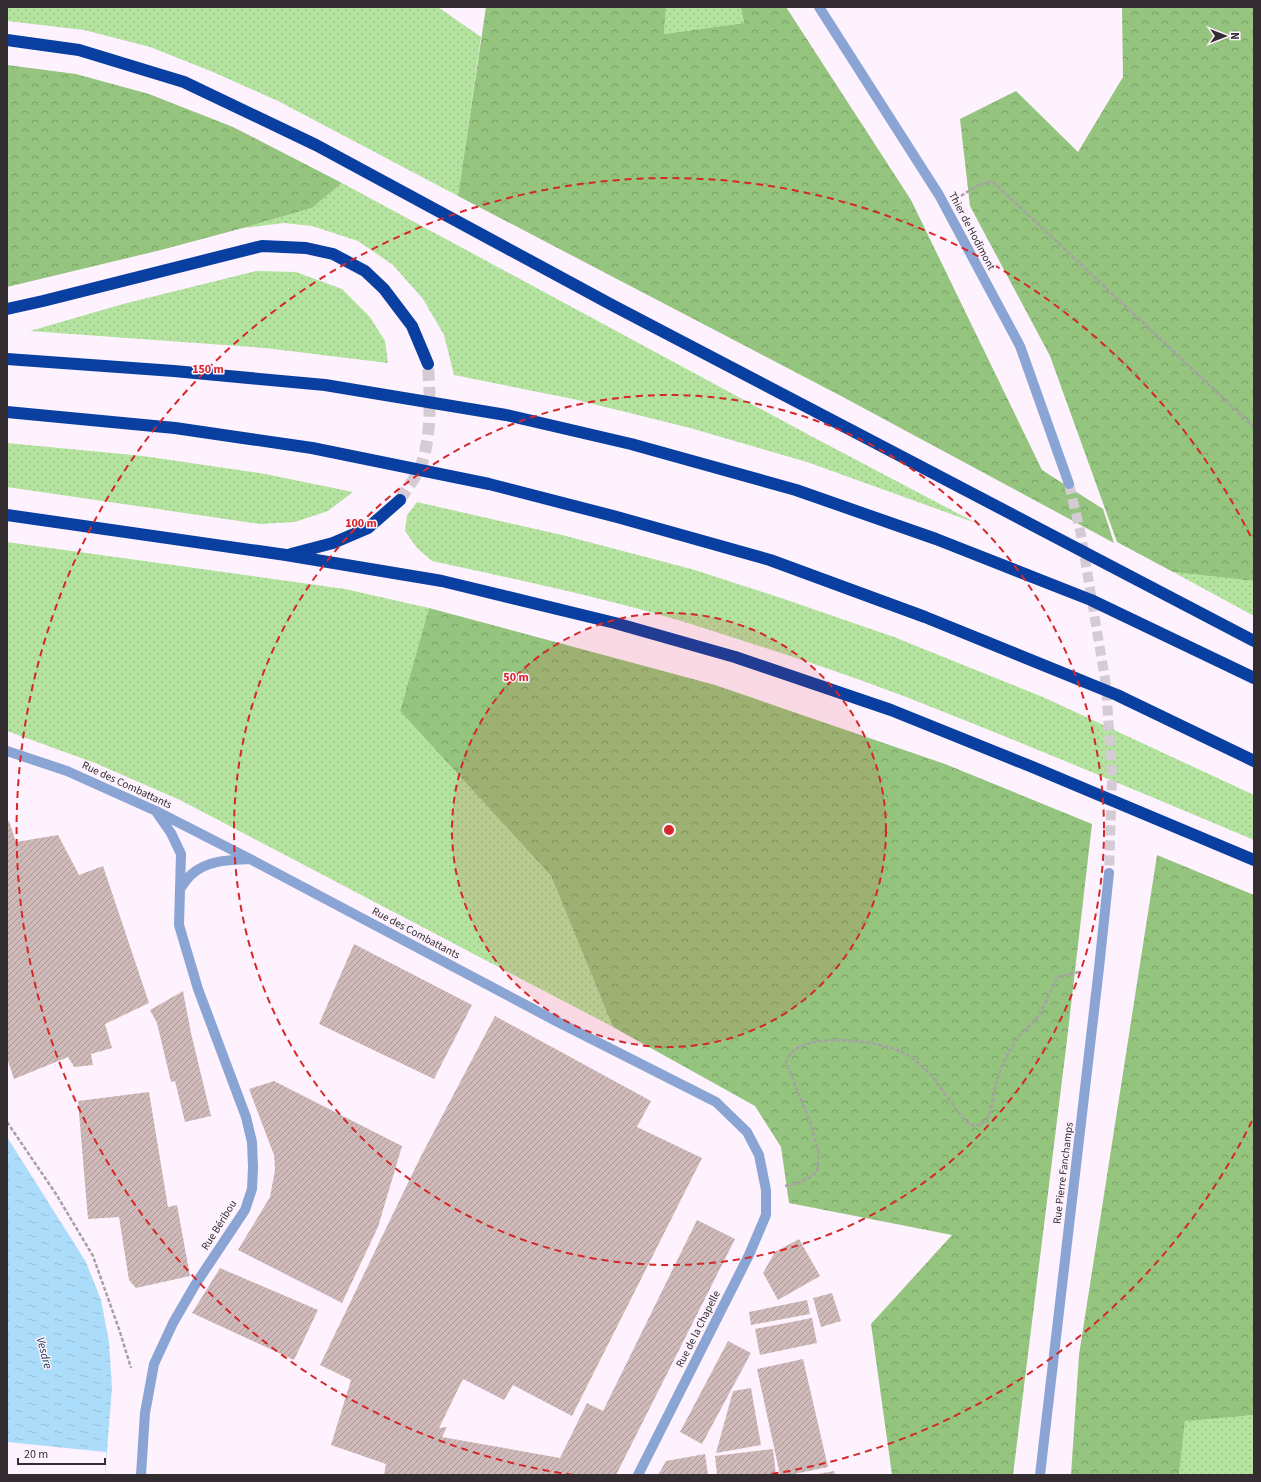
<svg xmlns="http://www.w3.org/2000/svg" width="1261" height="1482" font-family="'Source Sans 3',sans-serif">
<style>
.grass{fill:url(#grass-dots)}
.forest{fill:url(#forest-crowns)}
.water{fill:url(#water-ripples)}
.pier{fill:#fef2fe}
.building{fill:url(#building-hatch)}
.lines{fill:none;stroke-linecap:round;stroke-linejoin:round}
.minor-tunnel{stroke:#d5cbd5;stroke-width:10;stroke-dasharray:10 5;stroke-linecap:butt}
.motorway-tunnel{stroke:#d5cbd5;stroke-width:12;stroke-dasharray:12 6;stroke-linecap:butt}
.path{stroke:#a89fa8;stroke-width:2.5;stroke-dasharray:4 2;stroke-linecap:butt}
.minor{stroke:#8aa5d4;stroke-width:10}
.tertiary{stroke:#8aa5d4;stroke-width:10}
.motorway{stroke:#0a3fa2;stroke-width:12}
.ring{fill:none;stroke:#d62828;stroke-width:2;stroke-dasharray:7 5}
.labels{text-anchor:middle;dominant-baseline:central;stroke-width:3;stroke-linejoin:round;paint-order:stroke}
.street-label{font-size:11px;fill:#332d32;stroke:#fef2fe}
.water-label{font-size:12px;font-style:italic;fill:#0e364a;stroke:#fef2fe}
.centre{fill:#d62828;stroke:#fef2fe;stroke-width:2}
.ring-label{font-size:12px;text-anchor:middle;font-weight:bold;fill:#d62828;stroke:#fef2fe;stroke-width:3;stroke-linejoin:round;paint-order:stroke}
</style>
<defs>
<pattern id="grass-dots" width="8" height="8" patternUnits="userSpaceOnUse"><rect width="8" height="8" fill="#b4e29f"/><path d="M2 2h.1M6 6h.1" fill="none" stroke="#9bc289" stroke-width="1.8" stroke-linecap="round"/></pattern>
<pattern id="forest-crowns" width="20" height="18" patternUnits="userSpaceOnUse"><rect width="20" height="18" fill="#94c47d"/><path d="M2 6a3 3 0 1 1 6 0M12 15a3 3 0 1 1 6 0" fill="none" stroke="#79a067"/></pattern>
<pattern id="water-ripples" width="26" height="14" patternUnits="userSpaceOnUse"><rect width="26" height="14" fill="#abddfa"/><path d="M2 4q2-2 4 0t4 0M15 11q2-2 4 0t4 0" fill="none" stroke="#94bed7"/></pattern>
<pattern id="building-hatch" width="6" height="6" patternUnits="userSpaceOnUse"><rect width="6" height="6" fill="#d0bab9"/><path d="M-1 1l2-2M0 6l6-6M5 7l2-2" fill="none" stroke="#a99897"/></pattern>
</defs>
<rect width="100%" height="100%" fill="#fef2fe"/>
<path class="grass" d="M 7,7 L 438,7 L 481,37 L 458,196 L 278,101 L 213,72 L 150,47 L 84,30 L 7,21 Z
M 666,7 L 741,7 L 744,23 L 664,34 Z
M 342,183 L 811,436 L 976,523 L 807,462 L 690,428 L 573,399 L 454,375 L 444,335 L 423,299 L 393,265 L 358,241 L 312,226 L 284,223 L 243,228 L 312,208 Z
M 256,271 L 296,272 L 342,289 L 370,317 L 385,341 L 388,363 L 265,348 L 30,331 L 123,304 Z
M 7,443 L 143,456 L 260,473 L 353,492 L 328,511 L 295,522 L 260,524 L 7,487 Z
M 417,502 L 562,535 L 695,570 L 787,600 L 894,637 L 1043,697 L 1254,795 L 1254,840 C 1138,791 1023,743 906,697 C 836,670 763,647 691,624 C 606,598 519,580 432,561 L 417,548 L 405,531 L 407,515 Z
M 7,542 L 345,589 L 429,608 L 400,711 L 551,876 L 613,1027 L 180,800 L 95,763 L 7,731 Z
M 1173,572 L 1254,581 L 1254,616 Z
M 1254,1415 L 1254,1475 L 1179,1475 L 1185,1420 Z"/>
<path class="forest" d="M 486,7 L 666,7 L 664,34 L 744,23 L 741,7 L 786,7 L 911,200 L 1042,470 L 1103,509 L 1114,543 L 841,396 L 458,196 Z
M 1122,7 L 1254,7 L 1254,581 L 1173,572 L 1117,542 L 1050,356 L 970,206 L 960,119 L 1016,91 L 1078,152 L 1123,77 Z
M 7,65 L 76,74 L 149,94 L 233,127 L 342,183 L 312,208 L 243,228 L 161,250 L 7,287 Z
M 429,608 L 715,685 L 945,764 L 1092,824 L 1067,1040 L 1013,1475 L 892,1475 L 871,1324 L 952,1235 L 789,1203 L 781,1147 L 755,1106 L 613,1027 L 551,876 L 400,711 Z
M 1157,855 L 1254,895 L 1254,1415 L 1185,1421 L 1179,1475 L 1071,1475 L 1079,1355 Z"/>
<path class="water" d="M 7,1137 L 86,1262 L 101,1300 L 109,1342 L 112,1388 L 105,1475 L 7,1475 Z"/>
<path class="pier" d="M 7,1442 L 106,1452 L 105,1475 L 7,1475 Z"/>
<path class="building" d="M 7,821 L 9,821 L 16,842 L 58,835 L 79,875 L 103,866 L 149,1003 L 105,1024 L 112,1048 L 91,1054 L 93,1065 L 74,1067 L 68,1057 L 14,1079 L 7,1058 Z
M 354,944 L 472,1005 L 434,1079 L 319,1024 Z
M 183,991 L 191,1033 L 211,1116 L 185,1122 L 175,1081 L 171,1082 L 157,1023 L 150,1010 Z
M 495,1016 L 651,1101 L 637,1127 L 702,1158 L 572,1416 L 513,1385 L 504,1400 L 463,1379 L 439,1428 L 447,1427 L 442,1437 L 560,1458 L 587,1403 L 603,1411 L 697,1220 L 735,1239 L 616,1475 L 384,1475 L 386,1464 L 331,1445 L 351,1380 L 320,1365 L 420,1158 Z
M 274,1081 L 402,1146 L 378,1227 L 342,1303 L 238,1250 L 270,1197 L 275,1170 L 274,1155 L 249,1089 Z
M 149,1092 L 168,1207 L 177,1205 L 190,1276 L 136,1288 L 129,1280 L 119,1217 L 88,1219 L 78,1101 Z
M 799,1239 L 820,1276 L 778,1300 L 763,1273 L 775,1252 Z
M 220,1268 L 318,1310 L 294,1360 L 192,1313 Z
M 832,1293 L 841,1321 L 821,1327 L 813,1298 Z
M 807,1300 L 810,1314 L 751,1325 L 749,1312 Z
M 812,1318 L 817,1343 L 760,1355 L 755,1329 Z
M 728,1341 L 751,1353 L 702,1444 L 680,1432 Z
M 803,1359 L 828,1467 L 789,1475 L 780,1475 L 757,1369 Z
M 751,1388 L 761,1445 L 716,1453 L 733,1391 Z
M 773,1449 L 776,1475 L 717,1475 L 715,1456 Z
M 705,1454 L 708,1475 L 658,1475 L 666,1461 Z
M 834,1471 L 835,1475 L 818,1475 L 818,1474 Z"/>
<g class="lines">
<path class="minor-tunnel" d="M 1069,484 L 1081,535 L 1106,685 L 1112,776 L 1109,873"/>
<path class="motorway-tunnel" d="M 400,500 C 406,489 418,475 422,463 C 432,431 430,397 428,364"/>
<path class="path" d="M 961,196 L 976,186 L 992,181 L 1254,427
M 7,1122 L 56,1194 L 93,1256 L 120,1332 L 131,1368
M 785,1186 C 798,1184 807,1180 817,1172 L 819,1154 L 810,1122 L 786,1062 C 787,1060 788,1057 790,1054 C 810,1031 882,1041 906,1054 C 913,1058 919,1064 925,1069 C 937,1079 962,1121 971,1125 C 973,1125 978,1125 980,1125 C 991,1121 992,1102 994,1093 C 999,1071 1007,1050 1022,1033 C 1026,1028 1031,1025 1035,1020 C 1043,1010 1051,990 1057,977 L 1079,972"/>
<path class="minor" d="M 819,7 L 939,195 L 1020,346 L 1069,484
M 1040,1475 L 1099,968 L 1109,873"/>
<path class="tertiary" d="M 7,751 L 67,771 L 156,811 L 250,859 L 554,1020 L 716,1102 L 747,1132 L 759,1155 L 766,1190 L 766,1215 L 749,1255 L 638,1475
M 180,889 C 184,884 187,878 192,874 C 207,860 230,860 250,859
M 141,1475 L 145,1413 L 154,1364 L 173,1323 L 195,1285 L 245,1210 L 252,1189 L 253,1167 L 252,1142 L 246,1117 L 198,989 L 179,925 L 181,854 L 171,833 L 157,813"/>
<path class="motorway" d="M 7,40 L 79,50 L 184,82 L 316,145 L 612,305 L 1254,641
M 7,309 L 43,301 L 262,246 L 306,248 L 333,254 L 365,271 L 384,289 L 412,326 L 428,364
M 7,359 L 174,371 L 325,385 L 506,415 L 631,444 L 796,490 L 936,539 L 1091,600 L 1254,678
M 7,412 L 175,428 L 312,448 L 489,484 L 617,517 L 770,560 L 925,617 L 1117,695 L 1254,761
M 7,515 L 286,555 L 442,581 L 615,623 L 735,657 L 891,710 L 1030,766 L 1254,860
M 291,554 L 333,543 L 368,528 L 400,500"/>
</g>
<circle cx="669" cy="830" r="217" fill="#d62828" fill-opacity=".12"/>
<g class="ring">
<circle cx="669" cy="830" r="217"/>
<circle cx="669" cy="830" r="435"/>
<path d="M1252 1121A652 652 0 0 1 765 1475M573 1475A652 652 0 1 1 1252 539"/>
</g>
<g class="labels">
<g class="street-label">
<text transform="translate(972 231) rotate(62)">Thier de Hodimont</text>
<text transform="translate(127 785) rotate(25)">Rue des Combattants</text>
<text transform="translate(416 933) rotate(28)">Rue des Combattants</text>
<text transform="translate(1063 1173) rotate(-83)">Rue Pierre Fanchamps</text>
<text transform="translate(219 1225) rotate(-58)">Rue Béribou</text>
<text transform="translate(698 1329) rotate(-63)">Rue de la Chapelle</text>
</g>
<g class="water-label">
<text transform="translate(44 1353) rotate(75)">Vesdre</text>
</g>
</g>
<circle cx="669" cy="830" r="6" class="centre"/>
<g class="ring-label">
<text x="208" y="373">150 m</text>
<text x="361" y="527">100 m</text>
<text x="516" y="681">50 m</text>
</g>
<rect width="1261" height="1482" fill="none" stroke="#332d32" stroke-width="16"/>
<g transform="translate(1225 36) rotate(90)" stroke="#fef2fe" stroke-width="3" paint-order="stroke">
<path d="M0-3L7 15L0 10L-7 15Z" fill="#332d32"/>
<text y="-6" font-size="11" font-weight="bold" text-anchor="middle" fill="#332d32">N</text>
</g>
<path d="M18 1458v6h87v-6" fill="none" stroke="#332d32" stroke-width="2"/>
<text x="24" y="1458" font-size="12" fill="#332d32" stroke="#fef2fe" stroke-width="3" paint-order="stroke">20 m</text>
</svg>
